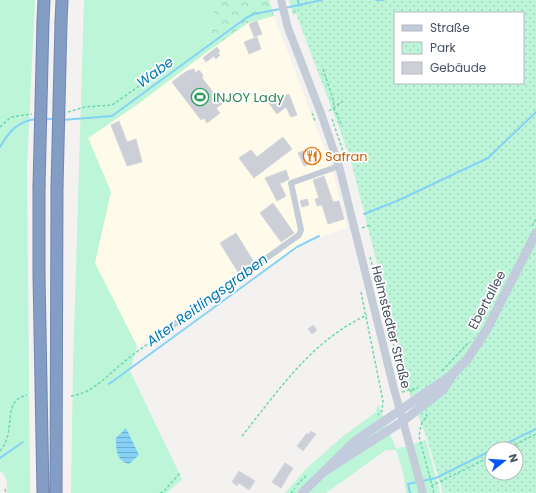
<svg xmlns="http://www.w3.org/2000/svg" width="536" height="493" font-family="Poppins,sans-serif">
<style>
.commercial{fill:#fefbeb}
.green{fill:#bcf5d8}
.forest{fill:url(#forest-crowns)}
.wetland{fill:url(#wetland-marsh)}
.park{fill:url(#park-dots);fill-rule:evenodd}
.water{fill:url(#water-rules)}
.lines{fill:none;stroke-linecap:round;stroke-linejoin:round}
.stream{stroke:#85d2f6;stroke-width:2}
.building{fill:#cdcfd7;stroke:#d5d6dd}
.motorway-casing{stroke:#6f87b1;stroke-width:13}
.path{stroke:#70d7af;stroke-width:1.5;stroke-dasharray:3 2;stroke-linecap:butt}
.minor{stroke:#c4ccd7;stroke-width:6}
.tertiary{stroke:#c4ccd7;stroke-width:8}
.secondary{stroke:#c2ccdc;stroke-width:9}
.motorway{stroke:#849dc5;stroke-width:11}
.motorway-bridge-casing{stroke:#6f87b1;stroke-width:13;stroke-linecap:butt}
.motorway-bridge{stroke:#849dc5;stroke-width:11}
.labels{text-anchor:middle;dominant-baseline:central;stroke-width:3.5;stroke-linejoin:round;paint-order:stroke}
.leisure-label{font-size:13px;fill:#27864d;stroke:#fff;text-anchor:start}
.food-label{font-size:13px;fill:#c56008;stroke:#fff;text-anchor:start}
.street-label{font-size:13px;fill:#475261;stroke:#fff}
.water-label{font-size:14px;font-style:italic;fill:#017ab2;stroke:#fff}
</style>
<defs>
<pattern id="forest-crowns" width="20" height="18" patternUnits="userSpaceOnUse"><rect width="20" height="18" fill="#bcf5d8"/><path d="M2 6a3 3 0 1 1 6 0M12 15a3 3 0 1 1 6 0" fill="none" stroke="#a3d4bc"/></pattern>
<pattern id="wetland-marsh" width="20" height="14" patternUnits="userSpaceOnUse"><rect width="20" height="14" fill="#bcf5d8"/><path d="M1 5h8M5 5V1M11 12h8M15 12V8" fill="none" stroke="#a3d4bc"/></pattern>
<pattern id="park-dots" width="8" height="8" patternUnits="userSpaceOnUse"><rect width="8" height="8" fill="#bcf5d8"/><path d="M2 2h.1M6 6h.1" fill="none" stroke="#a3d4bc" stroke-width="1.8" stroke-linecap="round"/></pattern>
<pattern id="water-rules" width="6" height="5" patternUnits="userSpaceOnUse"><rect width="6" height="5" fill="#85d2f6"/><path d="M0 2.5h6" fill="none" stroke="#6fadcb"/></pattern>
</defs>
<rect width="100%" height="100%" fill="#f4f1f1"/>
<path class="commercial" d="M 274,16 L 332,169 L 347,228 L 319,237 L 137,346 L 115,315 L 89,271 L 111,192 L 88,138 L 138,104 L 169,79 L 248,23 Z"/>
<path class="green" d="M 0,0 L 35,0 L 27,165 L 30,493 L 7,493 C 7,484 8,476 0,471 Z
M 84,0 L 216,0 L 207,52 L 138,104 L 88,138 L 111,192 L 95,263 L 137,346 L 130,371 L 182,479 L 167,493 L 71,493 L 73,369 Z
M 378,404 L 396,449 L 426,440 L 440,493 L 406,493 L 403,472 L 396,450 L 386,450 L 326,493 L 285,493 L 307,468 L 342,437 L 376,412 Z"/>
<path class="forest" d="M 216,0 L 269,0 L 274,16 L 248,23 L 207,52 Z"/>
<path class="wetland" d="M 289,0 L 337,0 L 293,15 Z"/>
<path class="park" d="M 293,0 L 536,0 L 536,493 L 443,493 L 427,438 L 411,398 L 350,157 L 298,19 ZM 395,13 L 523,13 L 523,83 L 395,83 ZM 492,449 L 516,449 L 516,473 L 492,473 Z"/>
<path class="water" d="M 126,428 L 139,455 L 129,464 C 116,461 116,449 116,438 Z"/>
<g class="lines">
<path class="stream" d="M 298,0 L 299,6
M 376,0 L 384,0
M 285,8 L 322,0
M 44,119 L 56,119
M 62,120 L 112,116 L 246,18 L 254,14 L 280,9
M 0,147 C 9,131 19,120 38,119
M 364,214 L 397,201 L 488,158 L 536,112
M 109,384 L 297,247 L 319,236
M 495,449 L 536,429
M 0,458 L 23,442
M 422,481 L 436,478 L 492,450
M 410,493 L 408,484 L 418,482"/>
</g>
<path class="building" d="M 257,21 L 262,34 L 254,37 L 249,24 Z
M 257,37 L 261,49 L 249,54 L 244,42 Z
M 217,47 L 220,51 L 218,53 L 220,55 L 216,59 L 214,56 L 206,62 L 203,58 Z
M 194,69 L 195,73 L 199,70 L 203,75 L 202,78 L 222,104 L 216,108 L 220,113 L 207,123 L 204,118 L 201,120 L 172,82 L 187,71 Z
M 289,94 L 297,115 L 291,117 L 286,107 L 277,114 L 268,102 L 276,95 L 278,98 Z
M 119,121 L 127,142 L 136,139 L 142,162 L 127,166 L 111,125 Z
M 283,137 L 292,149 L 254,178 L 239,158 L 251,150 L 257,157 Z
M 311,148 L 316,161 L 304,166 L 298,153 Z
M 286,170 L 289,179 L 282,183 L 279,182 L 286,196 L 277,201 L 265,178 Z
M 324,176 L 333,202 L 339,201 L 344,219 L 328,224 L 322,205 L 317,206 L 315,199 L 319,198 L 313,180 Z
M 307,199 L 309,205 L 302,207 L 300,201 Z
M 273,203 L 294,233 L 281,242 L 260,213 Z
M 236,233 L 254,262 L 238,272 L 220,243 Z
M 313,325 L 317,330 L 312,334 L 308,329 Z
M 311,431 L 316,434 L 303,451 L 297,446 L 307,433 L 308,435 Z
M 285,463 L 293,468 L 281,488 L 272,482 Z
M 239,471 L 255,481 L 249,490 L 239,483 L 237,486 L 232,482 Z"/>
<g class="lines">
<defs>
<path id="motorway" d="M 43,21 L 44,0
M 61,22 L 62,0
M 39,187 L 39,275 L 43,493
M 56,493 L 57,187"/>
</defs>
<use href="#motorway" class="motorway-casing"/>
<path class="path" d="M 323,69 L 333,99 L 334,108 L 342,126
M 329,111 L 343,101
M 68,112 L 85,107 L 112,105 L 145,82
M 312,113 L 315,121
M 332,119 L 346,160
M 0,127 L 11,117 L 32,114
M 532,226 L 536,219
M 362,228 L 370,225
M 370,257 L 402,376 L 407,387 L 412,392
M 361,292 L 383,401 L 382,411 L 378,415
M 442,371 L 468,343
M 402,392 L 418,388
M 71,396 C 94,393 107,375 124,362 C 138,350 154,340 169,329
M 426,414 L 427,415 L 421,425 L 419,436 L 434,493
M 242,436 C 279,390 311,341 367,315
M 506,449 L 536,434
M 0,451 C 18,429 0,402 27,395
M 297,485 L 307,475
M 431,486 L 492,456
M 5,489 L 6,493
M 160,493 L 163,492 L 180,473
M 291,493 L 295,488"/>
<path class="minor" d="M 173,325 L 299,235 L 301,230 L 291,183 L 339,166"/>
<path class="tertiary" d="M 281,0 L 288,28 L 322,116 L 339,166 L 394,389 L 423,493"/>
<path class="secondary" d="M 325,471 L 403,421 L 443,390 L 453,374 L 467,360 L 487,329 L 536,233
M 302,493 L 355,441 L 452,375"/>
<use href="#motorway" class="motorway"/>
<defs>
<path id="motorway-bridge" d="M 39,187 L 43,21
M 57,187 L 61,22"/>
</defs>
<use href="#motorway-bridge" class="motorway-bridge-casing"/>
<use href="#motorway-bridge" class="motorway-bridge"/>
</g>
<defs>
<symbol id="stadium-ring" viewBox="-11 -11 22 22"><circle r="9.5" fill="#fff" stroke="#2e9e5b" stroke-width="1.5"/><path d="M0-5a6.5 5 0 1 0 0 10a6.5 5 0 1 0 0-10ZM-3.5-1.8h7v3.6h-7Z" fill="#2e9e5b"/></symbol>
<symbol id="restaurant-ring" viewBox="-11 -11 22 22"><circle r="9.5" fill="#fff" stroke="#e8710a" stroke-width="1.5"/><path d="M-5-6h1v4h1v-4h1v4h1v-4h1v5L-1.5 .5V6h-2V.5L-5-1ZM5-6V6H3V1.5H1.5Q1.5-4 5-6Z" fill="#e8710a"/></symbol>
</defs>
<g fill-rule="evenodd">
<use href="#stadium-ring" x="190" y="87" width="20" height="20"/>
<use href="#restaurant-ring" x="302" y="146" width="20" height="20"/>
</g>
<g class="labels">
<g class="leisure-label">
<text x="213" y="97">INJOY Lady</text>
</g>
<g class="food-label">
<text x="325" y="156">Safran</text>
</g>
<g class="street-label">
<text transform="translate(487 300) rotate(-62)">Ebertallee</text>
<text transform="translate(391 327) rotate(76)">Helmstedter Straße</text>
</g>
<g class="water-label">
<text transform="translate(155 72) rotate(-36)">Wabe</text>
<text transform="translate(207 300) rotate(-36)">Alter Reitlingsgraben</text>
</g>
</g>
<rect x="394" y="12" width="130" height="72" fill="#ffffff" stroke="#b5bac0"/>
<rect x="402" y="25" width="20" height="6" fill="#c2ccdc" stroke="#b5bac0"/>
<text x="430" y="32" font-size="12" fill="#475261">Straße</text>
<rect x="402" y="42" width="20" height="12" fill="url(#park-dots)" stroke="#b5bac0"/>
<text x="430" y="52" font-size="12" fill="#475261">Park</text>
<rect x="402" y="62" width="20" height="12" fill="#cdcfd7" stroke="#b5bac0"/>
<text x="430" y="72" font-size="12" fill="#475261">Gebäude</text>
<g transform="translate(504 461) rotate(73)"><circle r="19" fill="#ffffff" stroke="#b5bac0"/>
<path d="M0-3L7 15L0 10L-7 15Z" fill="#0556fa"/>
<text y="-6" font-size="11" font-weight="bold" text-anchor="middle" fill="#475261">N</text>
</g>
</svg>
